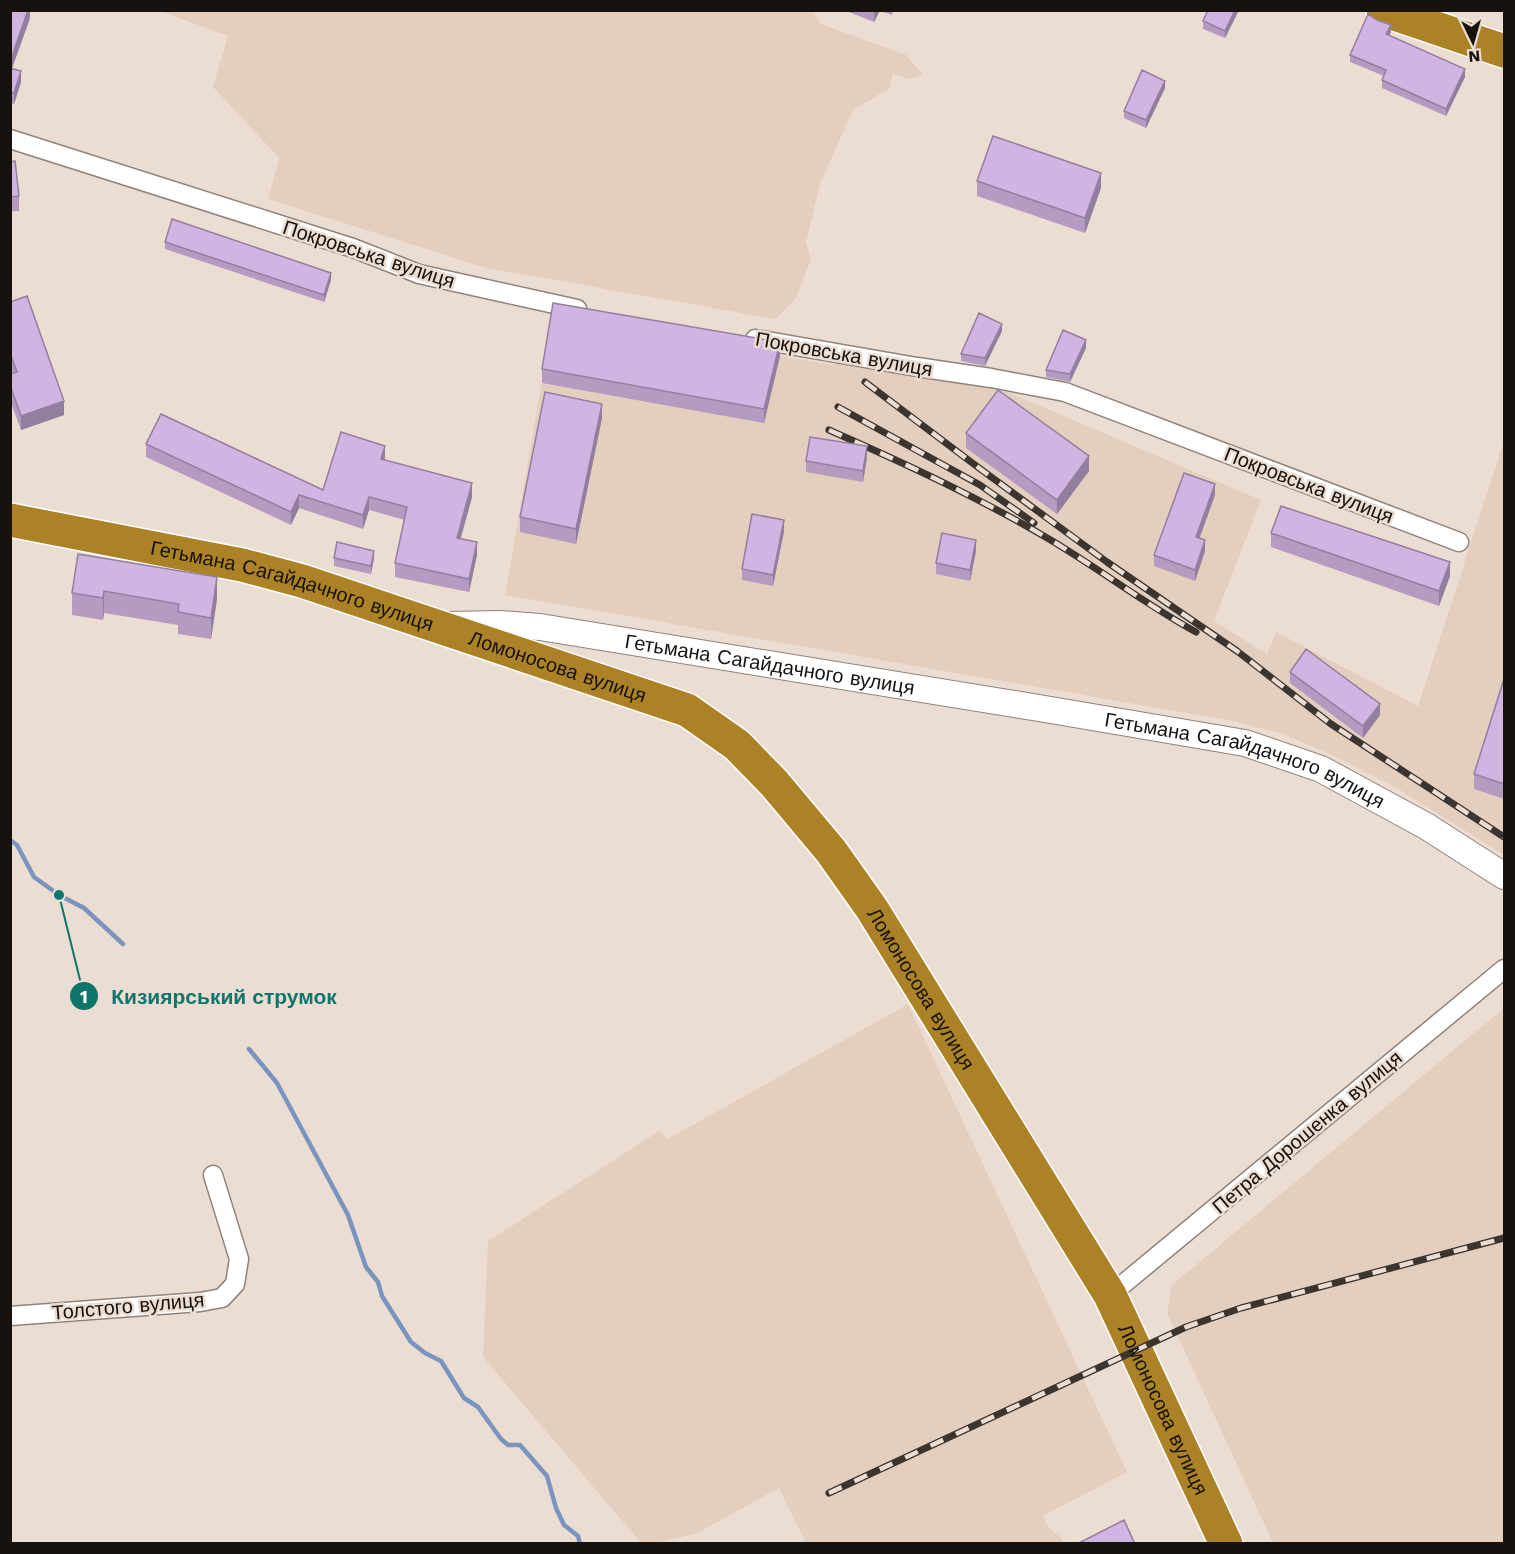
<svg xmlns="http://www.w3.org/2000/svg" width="1515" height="1554" font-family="'Work Sans',sans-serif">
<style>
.built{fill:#e4cfbf}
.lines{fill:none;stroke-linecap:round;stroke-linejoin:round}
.stream{stroke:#7995bf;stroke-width:4.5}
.street-casing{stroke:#908278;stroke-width:21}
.secondary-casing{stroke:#908278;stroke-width:28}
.highway-casing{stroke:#fff;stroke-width:36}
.street{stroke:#fff;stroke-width:18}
.secondary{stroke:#fff;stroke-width:26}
.highway{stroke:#ab8226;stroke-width:33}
.rail-casing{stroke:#3b342f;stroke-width:7}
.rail{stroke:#ecddd2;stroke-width:4.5;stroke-dasharray:14;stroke-linecap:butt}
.wall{fill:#b39bc2}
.shaded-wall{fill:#927e9e}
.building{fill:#d0b4e2;stroke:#927e9e;stroke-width:1.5}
.labels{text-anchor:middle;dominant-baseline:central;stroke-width:5;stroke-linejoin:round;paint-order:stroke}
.street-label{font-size:20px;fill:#17120e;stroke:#ecddd2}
.leader{fill:none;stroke:#0f766e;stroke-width:2}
.callout-dot{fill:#0f766e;stroke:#ecddd2;stroke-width:2}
.mark-label{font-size:18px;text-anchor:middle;font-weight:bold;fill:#fff}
.callout-label{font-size:21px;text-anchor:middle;font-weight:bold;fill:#0f766e;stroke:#ecddd2;stroke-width:5;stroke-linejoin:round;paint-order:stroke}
</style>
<rect width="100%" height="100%" fill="#ecddd2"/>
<path class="built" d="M 160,11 L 813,11 L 821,24 L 906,55 L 923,75 L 908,79 L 893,74 L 890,88 L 853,110 L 820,184 L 806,242 L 811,259 L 796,298 L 776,319 L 486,268 L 268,199 L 279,158 L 213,87 L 228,36 Z
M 553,318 L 833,365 L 842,359 L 920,377 L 1007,392 L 1261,500 L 1214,621 L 1267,654 L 1276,632 L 1418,706 L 1504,441 L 1504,855 L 1393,786 L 1330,754 L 1283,734 L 1233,721 L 505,595 Z
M 908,1004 L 1127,1472 L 1043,1516 L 1049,1528 L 1060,1537 L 1064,1543 L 806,1543 L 779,1488 L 696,1534 L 653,1543 L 641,1543 L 483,1357 L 488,1241 L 659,1131 L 668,1139 Z
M 1504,1008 L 1504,1543 L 1273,1543 L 1167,1313 L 1172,1285 Z"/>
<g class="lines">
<path class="stream" d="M 10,840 L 17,845 L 34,877 L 59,895 L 84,908 L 123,944
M 249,1049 L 277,1083 L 348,1215 L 366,1267 L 378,1282 L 382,1296 L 411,1342 L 425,1353 L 441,1361 L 464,1398 L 478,1407 L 501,1439 L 508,1445 L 520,1445 L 547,1476 L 556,1508 L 564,1525 L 578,1536 L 580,1544"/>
<defs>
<path id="street" d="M 10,139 L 353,248 L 419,274 L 577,309
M 755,339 L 917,367 L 991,378 L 1065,392 L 1459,542
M 1110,1295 L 1504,969
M 10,1316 L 200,1302 L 222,1298 L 235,1284 L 239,1259 L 213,1175"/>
<g id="secondary">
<path id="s1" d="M 449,625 L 500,624 L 540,627 L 1039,708 L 1245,743 L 1321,769 L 1426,826 L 1504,876"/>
</g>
<g id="highway">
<path d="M 1383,10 L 1504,51"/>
<path id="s2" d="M 10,520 L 242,565 L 302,581 L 687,710 L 737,745 L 774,783 L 831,851 L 872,909 L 1110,1295 L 1226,1544"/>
</g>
</defs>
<use href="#street" class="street-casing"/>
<use href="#secondary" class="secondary-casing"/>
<use href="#highway" class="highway-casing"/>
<use href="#street" class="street"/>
<use href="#secondary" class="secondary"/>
<use href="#highway" class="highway"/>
<defs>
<path id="rail" d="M 865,382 L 979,468 L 1107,562 L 1237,651 L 1331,724 L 1504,837
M 838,407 L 980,485 L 1034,523
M 829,430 C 906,464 982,499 1054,542 C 1102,571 1147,605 1196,632
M 829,1493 L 1186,1327 L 1241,1308 L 1504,1238"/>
</defs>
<use href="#rail" class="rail-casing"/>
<use href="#rail" class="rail"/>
</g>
<path class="wall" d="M 10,10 L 30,10 L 30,18 L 12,68 L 21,82 L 14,104 L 10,103 Z
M 844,10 L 893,10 L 892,15 L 880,11 L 874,22 Z
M 1239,10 L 1225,38 L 1203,29 L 1203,21 Z
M 1391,32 L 1389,35 L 1465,77 L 1446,116 L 1382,88 L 1382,80 L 1384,76 L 1350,62 L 1350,55 Z
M 1165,88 L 1146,128 L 1124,118 L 1124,111 Z
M 10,162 L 19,196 L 19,211 L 10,211 Z
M 977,181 L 1101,188 L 1085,233 L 977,196 Z
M 165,242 L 331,280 L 324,302 L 165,249 Z
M 10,302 L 64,415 L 21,430 L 10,400 L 10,374 L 13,374 L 10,368 Z
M 1002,331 L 985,366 L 961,361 L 961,354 Z
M 1086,348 L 1070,382 L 1046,377 L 1046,370 Z
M 780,356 L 764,423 L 542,383 L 542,369 Z
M 602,418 L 576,544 L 520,532 L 520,517 Z
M 966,433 L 1089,471 L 1057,514 L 966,448 Z
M 146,444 L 323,490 L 385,459 L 385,460 L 472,497 L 461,538 L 477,555 L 469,592 L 395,577 L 395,563 L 405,520 L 369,510 L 363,529 L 299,508 L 291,525 L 146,457 Z
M 867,457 L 863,482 L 806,472 L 806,461 Z
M 1215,495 L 1199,538 L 1205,551 L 1195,581 L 1154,566 L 1154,555 Z
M 784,531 L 773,586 L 742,580 L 742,569 Z
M 1271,533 L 1450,576 L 1439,606 L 1271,547 Z
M 976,551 L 970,581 L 936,574 L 936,563 Z
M 78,554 L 217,599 L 211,639 L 178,634 L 178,625 L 104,613 L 103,620 L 72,615 L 72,593 Z
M 334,558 L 374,558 L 371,574 L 334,566 Z
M 1290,672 L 1380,715 L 1363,738 L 1290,683 Z
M 1504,679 L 1504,799 L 1474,789 L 1474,774 Z"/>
<path class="shaded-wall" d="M 28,10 L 30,10 L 30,18 L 10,74 L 10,62 Z
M 874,10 L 880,10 L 874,22 Z
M 1235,10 L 1239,10 L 1225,38 L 1225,31 Z
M 1391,25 L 1391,32 L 1386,41 L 1386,34 Z
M 1465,69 L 1465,77 L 1446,116 L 1446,109 Z
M 21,71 L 21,82 L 14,104 L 14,93 Z
M 1165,81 L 1165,88 L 1146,128 L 1146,120 Z
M 1101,173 L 1101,188 L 1085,233 L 1085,218 Z
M 331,273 L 331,280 L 324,302 L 324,295 Z
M 1002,324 L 1002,331 L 985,366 L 985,358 Z
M 1086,340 L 1086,348 L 1070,382 L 1070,374 Z
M 780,342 L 780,356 L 764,423 L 764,409 Z
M 64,401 L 64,415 L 21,430 L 21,416 Z
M 602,404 L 602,418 L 576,544 L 576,529 Z
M 385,446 L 385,459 L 381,473 L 381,459 Z
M 867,446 L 867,457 L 863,482 L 863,471 Z
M 1089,456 L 1089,471 L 1057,514 L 1057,500 Z
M 472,483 L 472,497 L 457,551 L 457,538 Z
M 1215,484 L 1215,495 L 1196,548 L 1196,537 Z
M 299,495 L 299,508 L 291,525 L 291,512 Z
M 369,497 L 369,510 L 363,529 L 363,515 Z
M 784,520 L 784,531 L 773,586 L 773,575 Z
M 976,540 L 976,551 L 970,581 L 970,570 Z
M 1205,540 L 1205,551 L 1195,581 L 1195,570 Z
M 477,542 L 477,555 L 469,592 L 469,579 Z
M 374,551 L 374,558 L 371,574 L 371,566 Z
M 1450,562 L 1450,576 L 1439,606 L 1439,591 Z
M 217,577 L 217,599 L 211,639 L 211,618 Z
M 104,591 L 104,613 L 103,620 L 103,598 Z
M 1380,704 L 1380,715 L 1363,738 L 1363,726 Z"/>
<path class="building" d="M 10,10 L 28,10 L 10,62 Z
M 1208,10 L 1235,10 L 1225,31 L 1203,21 Z
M 1368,14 L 1377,20 L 1391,25 L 1386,34 L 1465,69 L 1446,109 L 1382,80 L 1386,70 L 1350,55 Z
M 10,68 L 21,71 L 14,93 L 10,92 Z
M 1142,70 L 1165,81 L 1146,120 L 1124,111 Z
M 993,136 L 1101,173 L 1085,218 L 977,181 Z
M 15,161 L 19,196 L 10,197 L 10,162 Z
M 172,219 L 331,273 L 324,295 L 165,242 Z
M 27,296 L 64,401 L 21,416 L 10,385 L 10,374 L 17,372 L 10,353 L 10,302 Z
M 553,303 L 780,342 L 764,409 L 542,369 Z
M 979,313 L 1002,324 L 985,358 L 961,354 Z
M 1063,330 L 1086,340 L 1070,374 L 1046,370 Z
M 998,390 L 1089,456 L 1057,500 L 966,433 Z
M 545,392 L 602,404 L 576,529 L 520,517 Z
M 161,414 L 323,490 L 341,432 L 385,446 L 381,459 L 472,483 L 457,538 L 477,542 L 469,579 L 395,563 L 407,507 L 369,497 L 363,515 L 299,495 L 291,512 L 146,444 Z
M 810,437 L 867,446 L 863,471 L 806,461 Z
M 1184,473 L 1215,484 L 1196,537 L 1205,540 L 1195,570 L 1154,555 Z
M 1281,506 L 1450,562 L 1439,591 L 1271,533 Z
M 752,514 L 784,520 L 773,575 L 742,569 Z
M 942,533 L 976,540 L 970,570 L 936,563 Z
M 337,542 L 374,551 L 371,566 L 334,558 Z
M 78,554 L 217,577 L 211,618 L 178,612 L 179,604 L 104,591 L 103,598 L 72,593 Z
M 1306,649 L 1380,704 L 1363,726 L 1290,672 Z
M 1504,679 L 1504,784 L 1474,774 Z
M 1124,1520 L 1135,1544 L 1077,1544 Z"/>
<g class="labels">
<g class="street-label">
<text transform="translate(369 254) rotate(18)">Покровська вулиця</text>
<text transform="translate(844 354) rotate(10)">Покровська вулиця</text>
<text transform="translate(1309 485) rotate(21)">Покровська вулиця</text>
<text stroke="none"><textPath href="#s2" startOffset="290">Гетьмана Сагайдачного вулиця</textPath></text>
<text stroke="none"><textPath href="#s1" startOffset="324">Гетьмана Сагайдачного вулиця</textPath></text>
<text stroke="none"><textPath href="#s2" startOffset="568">Ломоносова вулиця</textPath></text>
<text stroke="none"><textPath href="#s1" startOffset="810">Гетьмана Сагайдачного вулиця</textPath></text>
<text stroke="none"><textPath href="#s2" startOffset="1072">Ломоносова вулиця</textPath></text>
<text transform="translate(1307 1132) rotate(-40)">Петра Дорошенка вулиця</text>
<text transform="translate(128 1306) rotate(-5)">Толстого вулиця</text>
<text stroke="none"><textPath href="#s2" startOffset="1558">Ломоносова вулиця</textPath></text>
</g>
</g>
<path class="leader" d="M59 895L84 996"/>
<g class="callout-dot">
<circle cx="59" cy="895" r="6"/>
<circle cx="84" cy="996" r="15"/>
</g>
<g class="mark-label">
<text x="84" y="1003">1</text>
</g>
<g class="callout-label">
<text x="224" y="1004">Кизиярський струмок</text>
</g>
<rect width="1515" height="1554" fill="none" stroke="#17120e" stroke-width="24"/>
<g transform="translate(1473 42) rotate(175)" stroke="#ecddd2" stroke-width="4.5" paint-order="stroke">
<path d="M0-4.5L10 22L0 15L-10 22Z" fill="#17120e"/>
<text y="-9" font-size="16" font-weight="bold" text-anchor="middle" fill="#17120e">N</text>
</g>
</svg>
